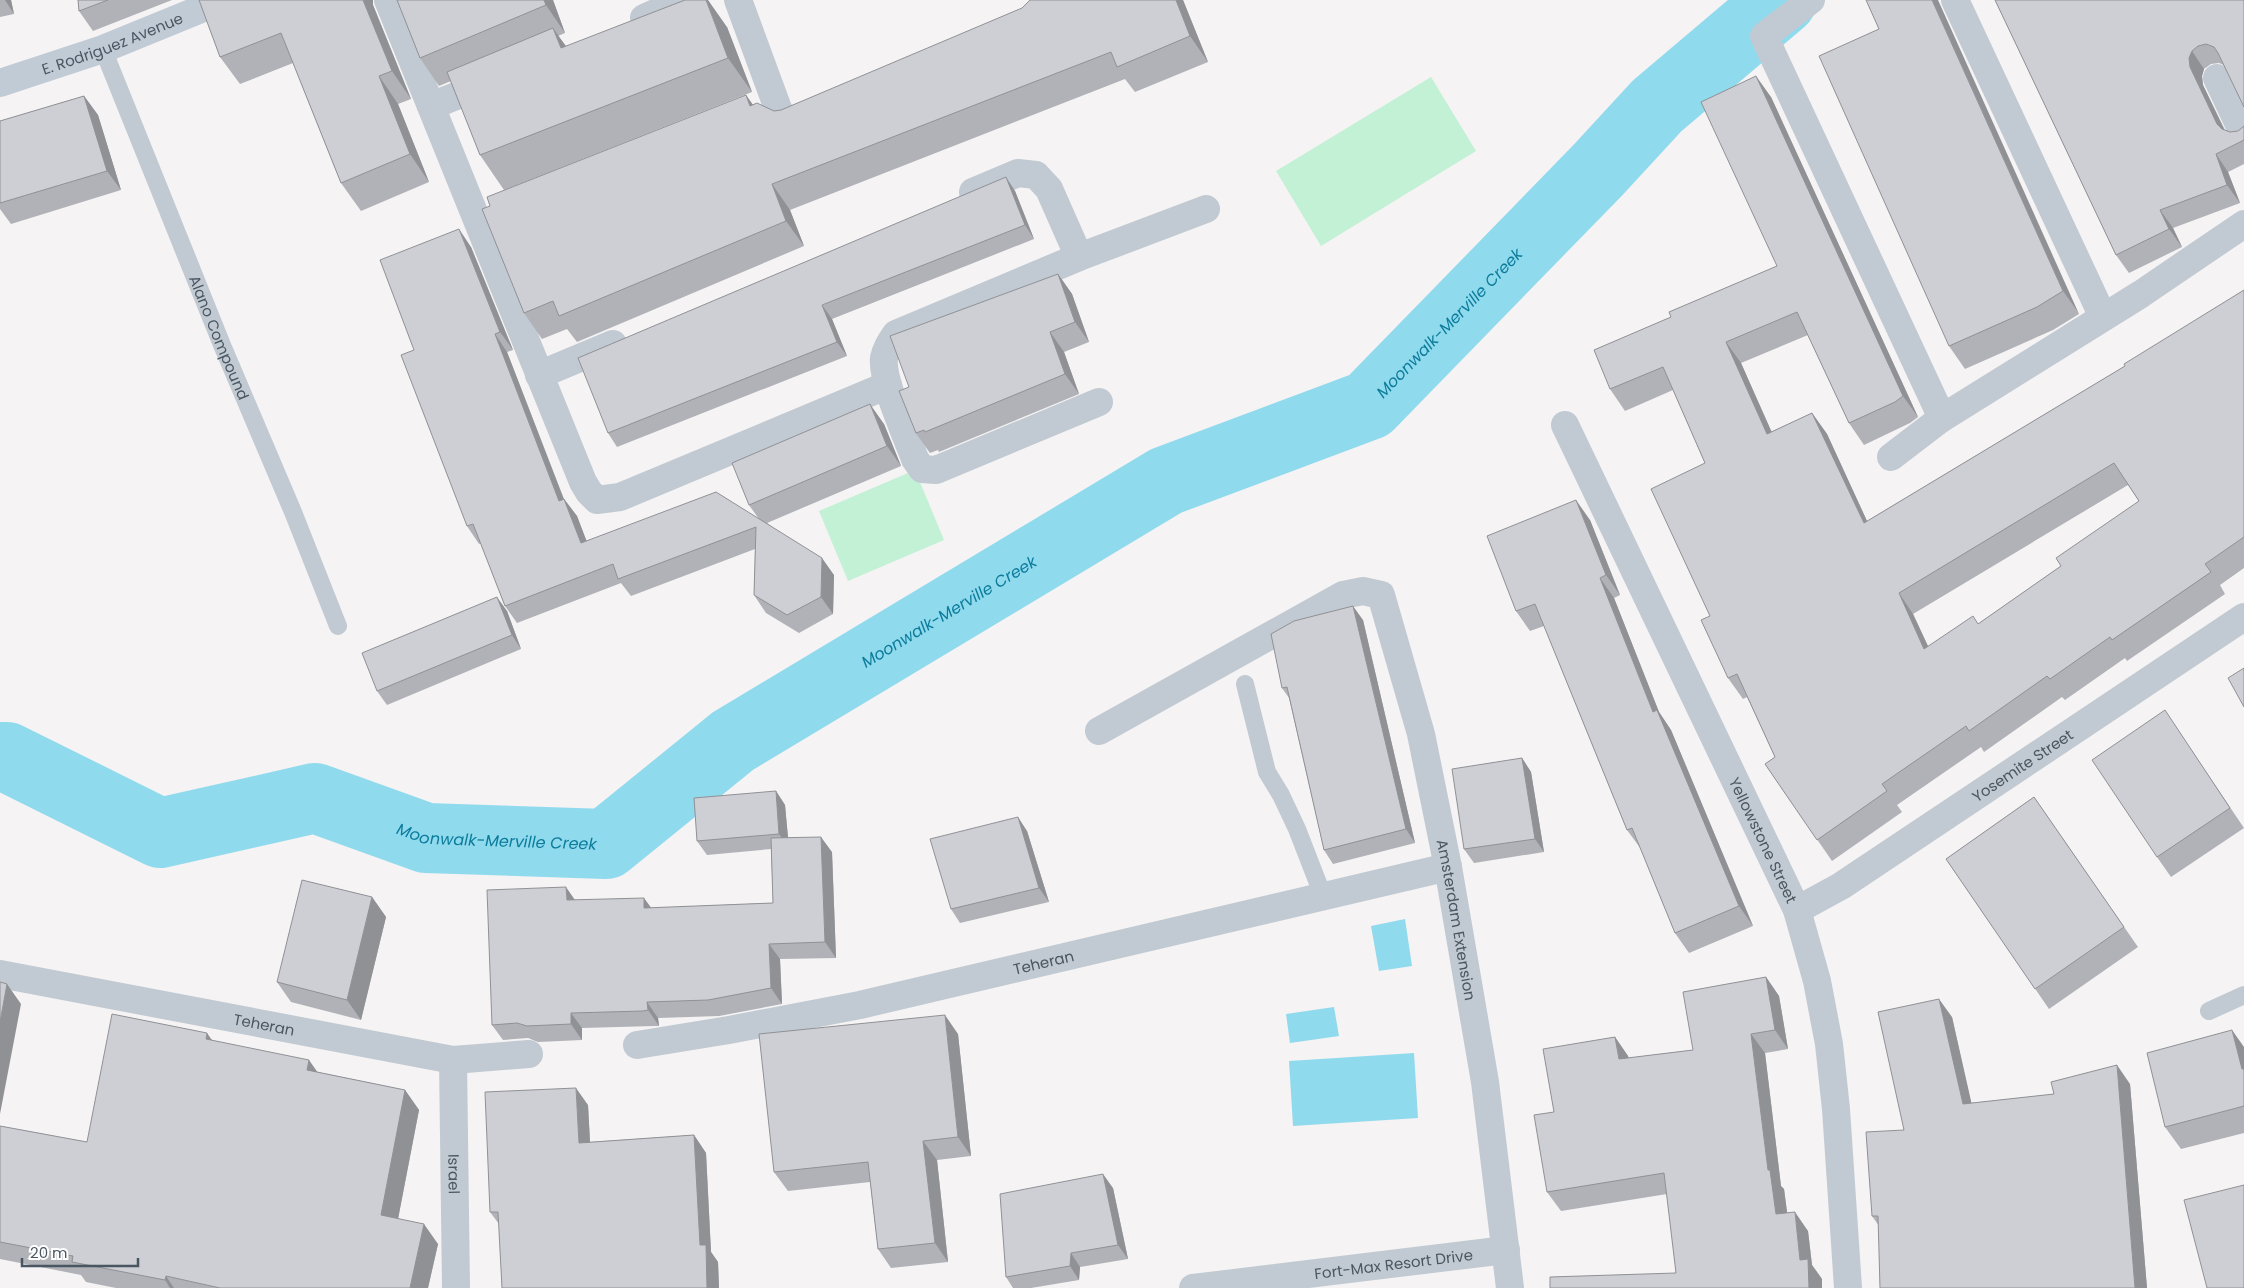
<svg xmlns="http://www.w3.org/2000/svg" width="2244" height="1288" font-family="Poppins,sans-serif">
<style>
.green{fill:#c3f1d5}
.water{fill:#90daee}
.lines{fill:none;stroke-linecap:round;stroke-linejoin:round}
.river{stroke:#90daee;stroke-width:70}
.lane{stroke:#c1cad2;stroke-width:18}
.street{stroke:#c1cad2;stroke-width:28}
.secondary{stroke:#c1cbd6;stroke-width:28}
.wall{fill:#b0b2b7;fill-rule:evenodd}
.shaded-wall{fill:#909195}
.building{fill:#cdcfd5;stroke:#909195;fill-rule:evenodd}
.labels{text-anchor:middle;dominant-baseline:central;stroke-width:4;stroke-linejoin:round;paint-order:stroke}
.street-label{font-size:15px;fill:#4a5661;stroke:#fff}
.water-label{font-size:16px;font-style:italic;fill:#0c7c9b;stroke:#fff}
</style>
<rect width="100%" height="100%" fill="#f5f3f3"/>
<path class="green" d="M 1431,77 L 1476,151 L 1321,246 L 1276,171 Z
M 915,470 L 944,540 L 848,581 L 819,511 Z"/>
<path class="water" d="M 1405,919 L 1412,966 L 1379,971 L 1371,926 Z
M 1334,1007 L 1339,1036 L 1290,1043 L 1286,1014 Z
M 1414,1053 L 1418,1118 L 1293,1126 L 1289,1061 Z"/>
<g class="lines">
<path class="river" id="s1" d="M 0,757 L 7,757 L 160,833 L 315,798 L 426,838 L 606,844 L 733,741 L 1166,481 L 1369,405 L 1598,170 L 1657,106 L 1782,0"/>
<g class="lane">
<path id="s2" d="M 103,49 L 222,345 L 293,512 L 338,626"/>
<path d="M 1245,684 L 1267,772 L 1281,795 L 1297,829 L 1323,896"/>
<path d="M 2209,1011 L 2244,995"/>
</g>
<g class="street">
<path d="M 388,0 L 583,482 L 589,492 L 597,500 L 620,497 L 888,385"/>
<path d="M 738,0 L 780,114 L 793,121 L 809,114"/>
<path d="M 1811,0 L 1764,36 L 1942,418"/>
<path d="M 1955,0 L 2103,317"/>
<path d="M 644,18 L 684,0"/>
<path d="M 2217,78 L 2244,135"/>
<path d="M 431,106 L 491,82"/>
<path d="M 973,192 L 1018,173 L 1036,175 L 1049,189 L 1079,257"/>
<path d="M 539,375 L 613,344"/>
<path d="M 1099,402 L 936,470 L 922,469 L 915,459 C 907,437 881,380 884,358 C 886,349 890,342 896,334 L 1079,257 L 1206,209"/>
<path id="s3" d="M 1565,425 L 1797,910 L 1817,981 L 1829,1044 L 1836,1109 L 1848,1288"/>
<path d="M 1891,457 L 1942,418 L 2141,294 L 2244,224"/>
<path id="s4" d="M 1099,731 L 1343,595 L 1363,591 L 1381,595 L 1421,734 L 1448,867 L 1485,1082 L 1510,1288"/>
<path id="s5" d="M 1797,910 L 1841,886 L 2244,617"/>
<path id="s6" d="M 0,974 L 453,1060 L 529,1054"/>
<path id="s7" d="M 637,1045 L 729,1030 L 860,1005 L 1448,867"/>
<path id="s8" d="M 453,1060 L 456,1288"/>
<path id="s9" d="M 1193,1288 L 1506,1250"/>
</g>
<path class="secondary" id="s10" d="M 0,83 L 103,49 L 223,0"/>
</g>
<path class="wall" d="M 0,0 L 11,0 L 14,14 L 0,17 Z
M 78,0 L 172,0 L 93,31 L 79,11 Z
M 199,0 L 373,5 L 411,99 L 398,104 L 429,182 L 361,211 L 341,183 L 293,63 L 240,84 L 220,57 Z
M 397,0 L 553,0 L 565,33 L 558,36 L 566,46 L 727,27 L 752,92 L 504,190 L 480,155 L 451,81 L 439,86 L 420,58 Z
M 1183,0 L 1208,62 L 1135,92 L 1125,79 L 790,210 L 804,246 L 577,342 L 567,329 L 542,339 L 524,313 L 746,95 L 753,105 L 774,111 L 781,110 Z
M 1866,0 L 2079,314 L 2053,330 L 1965,369 L 1949,346 L 1879,29 Z
M 1995,0 L 2244,0 L 2224,65 L 2219,63 L 2211,64 L 2204,69 L 2202,76 L 2203,85 L 2225,130 L 2230,132 L 2238,131 L 2244,126 L 2244,164 L 2228,172 L 2240,203 L 2173,228 L 2182,247 L 2129,273 L 2116,255 Z
M 84,96 L 98,115 L 121,190 L 11,224 L 0,209 L 0,121 Z
M 1771,97 L 1918,417 L 1910,423 L 1864,445 L 1849,423 L 1808,335 L 1741,363 L 1771,432 L 1812,413 L 1827,434 L 1867,521 L 2125,366 L 2244,290 L 2244,568 L 2220,585 L 2225,594 L 2127,661 L 2125,658 L 2065,700 L 2062,697 L 1984,752 L 1981,747 L 1897,805 L 1902,812 L 1832,861 L 1765,764 L 1775,757 L 1747,697 L 1743,699 L 1728,678 L 1710,616 L 1705,463 L 1673,390 L 1625,411 L 1610,389 L 1671,317 L 1777,266 ZM 2128,485 L 2139,501 L 2061,566 L 1978,624 L 1928,646 L 1913,614 Z
M 1015,191 L 1034,239 L 832,319 L 847,356 L 617,447 L 608,433 Z
M 471,247 L 513,350 L 507,352 L 564,499 L 577,516 L 586,541 L 759,519 L 749,505 L 884,424 L 901,466 L 767,523 L 834,575 L 833,614 L 799,633 L 766,613 L 754,595 L 755,549 L 631,596 L 621,583 L 517,623 L 505,606 L 481,543 L 479,544 L 467,526 L 414,350 Z
M 1058,274 L 1072,294 L 1089,342 L 1064,352 L 1079,394 L 939,452 L 938,450 L 930,453 L 915,432 L 909,387 Z
M 1590,520 L 1620,595 L 1614,598 L 1659,712 L 1671,730 L 1753,926 L 1689,953 L 1675,933 L 1641,849 L 1627,830 L 1544,626 L 1530,631 L 1516,611 Z
M 507,611 L 521,649 L 387,705 L 377,691 Z
M 1363,620 L 1415,843 L 1333,864 L 1324,850 L 1289,698 L 1282,688 Z
M 2178,730 L 2244,828 L 2171,877 L 2157,857 Z
M 1522,758 L 1531,772 L 1544,852 L 1474,863 L 1464,849 Z
M 776,791 L 785,805 L 788,838 L 832,852 L 836,958 L 780,959 L 782,1004 L 719,1016 L 658,1018 L 659,1026 L 654,1026 L 582,1028 L 582,1040 L 538,1042 L 528,1038 L 503,1040 L 492,1025 L 575,900 L 651,908 L 773,903 L 771,849 L 707,855 L 697,841 Z
M 2034,797 L 2138,947 L 2049,1009 L 1946,859 Z
M 1027,831 L 1049,902 L 960,923 L 951,909 Z
M 372,897 L 386,917 L 361,1020 L 291,1002 L 277,982 Z
M 1766,977 L 1779,996 L 1788,1049 L 1765,1053 L 1781,1186 L 1784,1189 L 1787,1213 L 1808,1231 L 1812,1265 L 1822,1279 L 1676,1273 L 1667,1194 L 1561,1211 L 1547,1192 L 1554,1112 L 1615,1037 L 1628,1056 L 1629,1058 L 1693,1050 Z
M 1952,1017 L 1971,1103 L 2054,1094 L 2130,1084 L 2147,1288 L 1880,1288 L 1879,1226 L 1872,1216 L 1904,1130 Z
M 958,1034 L 971,1156 L 937,1160 L 948,1262 L 891,1268 L 878,1249 L 870,1182 L 788,1191 L 774,1172 Z
M 212,1040 L 318,1072 L 405,1090 L 419,1110 L 398,1218 L 438,1244 L 428,1288 L 116,1288 L 86,1282 L 81,1275 L 0,1259 L 0,1126 L 87,1142 Z
M 2244,1047 L 2244,1133 L 2181,1149 L 2165,1127 Z
M 588,1105 L 590,1142 L 694,1135 L 706,1153 L 711,1252 L 718,1262 L 719,1288 L 502,1288 L 499,1224 L 490,1212 Z
M 1113,1188 L 1128,1259 L 1080,1267 L 1079,1280 L 1031,1288 L 1013,1288 L 1006,1277 Z"/>
<path class="shaded-wall" d="M 5,0 L 11,0 L 14,14 Z
M 363,0 L 373,0 L 373,5 L 411,99 L 392,71 Z
M 544,0 L 553,0 L 565,33 L 546,5 Z
M 706,0 L 708,0 L 727,27 L 752,92 L 728,58 Z
M 1176,0 L 1183,0 L 1208,62 L 1190,36 Z
M 1932,0 L 1938,0 L 2079,314 L 2063,291 Z
M 553,28 L 577,62 L 561,48 Z
M 2192,51 L 2204,69 L 2202,76 L 2203,85 L 2230,142 L 2217,124 L 2190,67 L 2189,58 Z
M 379,76 L 398,104 L 429,182 L 410,154 Z
M 1756,76 L 1771,97 L 1918,417 L 1903,396 Z
M 746,95 L 764,121 L 750,106 Z
M 84,96 L 98,115 L 121,190 L 107,171 Z
M 2216,154 L 2228,172 L 2240,203 L 2227,185 Z
M 1006,177 L 1015,191 L 1034,239 L 1025,225 Z
M 772,184 L 790,210 L 804,246 L 786,221 Z
M 2160,210 L 2173,228 L 2182,247 L 2169,229 Z
M 459,229 L 471,247 L 513,350 L 500,332 Z
M 1058,274 L 1072,294 L 1089,342 L 1075,322 Z
M 822,305 L 832,319 L 847,356 L 837,342 Z
M 1050,332 L 1064,352 L 1079,394 L 1065,374 Z
M 495,334 L 507,352 L 571,518 L 559,501 Z
M 1726,342 L 1741,363 L 1782,455 L 1767,434 Z
M 870,404 L 884,424 L 901,466 L 887,446 Z
M 1812,413 L 1827,434 L 1878,545 L 1864,523 Z
M 564,499 L 577,516 L 594,560 L 581,543 Z
M 1576,500 L 1590,520 L 1620,595 L 1606,575 Z
M 822,558 L 834,575 L 833,614 L 821,597 Z
M 1600,578 L 1614,598 L 1659,712 L 1671,730 L 1753,926 L 1739,906 L 1653,712 Z
M 1899,593 L 1913,614 L 1939,670 L 1924,649 Z
M 497,597 L 507,611 L 521,649 L 512,635 Z
M 1353,606 L 1363,620 L 1415,843 L 1406,829 Z
M 1522,758 L 1531,772 L 1544,852 L 1535,839 Z
M 776,791 L 785,805 L 789,848 L 779,834 Z
M 1018,817 L 1027,831 L 1049,902 L 1039,888 Z
M 821,837 L 832,852 L 836,958 L 825,942 Z
M 566,887 L 577,903 L 567,900 Z
M 372,897 L 386,917 L 361,1020 L 347,1000 Z
M 644,898 L 655,913 L 644,908 Z
M 769,944 L 780,959 L 782,1004 L 771,988 Z
M 1766,977 L 1779,996 L 1788,1049 L 1775,1030 Z
M 7,984 L 21,1004 L 0,1114 L 0,1022 Z
M 1939,999 L 1952,1017 L 1976,1123 L 1963,1104 Z
M 647,1002 L 658,1018 L 659,1026 L 648,1010 Z
M 571,1013 L 582,1028 L 582,1040 L 571,1024 Z
M 945,1015 L 958,1034 L 971,1156 L 958,1137 Z
M 2232,1030 L 2244,1047 L 2244,1071 L 2242,1069 Z
M 207,1033 L 221,1053 L 206,1039 Z
M 1751,1034 L 1765,1053 L 1781,1186 L 1784,1189 L 1790,1234 L 1776,1214 L 1768,1170 Z
M 1615,1037 L 1628,1056 L 1632,1078 L 1619,1059 Z
M 309,1060 L 323,1080 L 307,1070 Z
M 2117,1065 L 2130,1084 L 2147,1288 L 2135,1288 Z
M 576,1088 L 588,1105 L 591,1160 L 579,1143 Z
M 405,1090 L 419,1110 L 395,1235 L 381,1215 Z
M 694,1135 L 706,1153 L 711,1252 L 718,1262 L 719,1288 L 707,1288 L 700,1245 Z
M 923,1141 L 937,1160 L 948,1262 L 935,1243 Z
M 1103,1174 L 1113,1188 L 1128,1259 L 1118,1245 Z
M 1795,1212 L 1808,1231 L 1812,1265 L 1822,1279 L 1822,1288 L 1809,1288 L 1800,1260 Z
M 424,1224 L 438,1244 L 428,1288 L 410,1288 Z
M 1071,1253 L 1080,1267 L 1079,1280 L 1070,1266 Z
M 166,1276 L 174,1288 L 170,1288 L 165,1280 Z"/>
<path class="building" d="M 78,0 L 108,0 L 79,11 Z
M 199,0 L 363,0 L 392,71 L 379,76 L 410,154 L 341,183 L 281,33 L 220,57 Z
M 397,0 L 544,0 L 546,5 L 420,58 Z
M 685,0 L 706,0 L 728,58 L 480,155 L 447,72 L 553,28 L 561,48 Z
M 1030,0 L 1176,0 L 1190,36 L 1117,67 L 1111,52 L 772,184 L 786,221 L 559,316 L 553,301 L 524,313 L 482,209 L 490,206 L 487,197 L 746,95 L 750,106 L 757,103 L 774,111 L 781,110 L 1022,8 Z
M 1866,0 L 1932,0 L 2063,291 L 2037,307 L 1949,346 L 1819,56 L 1879,29 Z
M 1995,0 L 2244,0 L 2244,107 L 2218,53 L 2214,47 L 2206,44 L 2198,46 L 2192,51 L 2189,58 L 2190,67 L 2217,124 L 2222,129 L 2230,132 L 2238,131 L 2244,126 L 2244,140 L 2216,154 L 2227,185 L 2160,210 L 2169,229 L 2116,255 Z
M 1756,76 L 1903,396 L 1895,402 L 1849,423 L 1797,312 L 1726,342 L 1767,434 L 1812,413 L 1864,523 L 2125,366 L 2124,364 L 2244,290 L 2244,537 L 2205,564 L 2211,572 L 2112,640 L 2110,637 L 2050,679 L 2047,676 L 1969,731 L 1966,726 L 1882,784 L 1887,791 L 1817,840 L 1765,764 L 1775,757 L 1737,674 L 1728,678 L 1701,620 L 1710,616 L 1651,489 L 1705,463 L 1663,367 L 1610,389 L 1594,350 L 1671,317 L 1669,312 L 1777,266 L 1701,102 ZM 2114,463 L 2139,501 L 2056,558 L 2061,566 L 1978,624 L 1973,616 L 1924,649 L 1899,593 Z
M 84,96 L 107,171 L 0,203 L 0,121 Z
M 1006,177 L 1025,225 L 822,305 L 837,342 L 608,433 L 578,358 Z
M 459,229 L 500,332 L 495,334 L 559,501 L 564,499 L 581,543 L 716,492 L 822,558 L 821,597 L 787,615 L 754,595 L 756,527 L 618,579 L 613,564 L 505,606 L 473,524 L 467,526 L 401,355 L 414,350 L 380,260 Z
M 1058,274 L 1075,322 L 1050,332 L 1065,374 L 925,432 L 924,430 L 916,433 L 899,391 L 909,387 L 890,336 Z
M 870,404 L 887,446 L 749,505 L 732,463 Z
M 1576,500 L 1606,575 L 1600,578 L 1653,712 L 1657,710 L 1739,906 L 1675,933 L 1632,828 L 1627,830 L 1535,604 L 1516,611 L 1487,536 Z
M 497,597 L 512,635 L 377,691 L 362,653 Z
M 1353,606 L 1406,829 L 1324,850 L 1287,687 L 1282,688 L 1271,634 L 1294,621 Z
M 2244,668 L 2244,707 L 2228,678 Z
M 2165,710 L 2230,808 L 2157,857 L 2092,760 Z
M 1522,758 L 1535,839 L 1464,849 L 1452,769 Z
M 776,791 L 779,834 L 697,841 L 694,798 Z
M 2034,797 L 2124,927 L 2035,989 L 1946,859 Z
M 1018,817 L 1039,888 L 951,909 L 930,839 Z
M 821,837 L 825,942 L 769,944 L 771,988 L 708,1000 L 647,1002 L 648,1010 L 643,1011 L 571,1013 L 571,1024 L 527,1026 L 517,1023 L 492,1025 L 487,890 L 566,887 L 567,900 L 644,898 L 644,908 L 773,903 L 771,838 Z
M 302,880 L 372,897 L 347,1000 L 277,982 Z
M 1766,977 L 1775,1030 L 1751,1034 L 1768,1170 L 1770,1170 L 1776,1214 L 1795,1212 L 1800,1260 L 1808,1259 L 1809,1288 L 1550,1288 L 1550,1277 L 1676,1273 L 1664,1173 L 1547,1192 L 1534,1115 L 1554,1112 L 1543,1049 L 1615,1037 L 1619,1059 L 1693,1050 L 1683,992 Z
M 0,982 L 7,984 L 0,1022 Z
M 1939,999 L 1963,1104 L 2054,1094 L 2051,1082 L 2117,1065 L 2135,1288 L 1880,1288 L 1878,1216 L 1872,1216 L 1866,1132 L 1904,1130 L 1878,1012 Z
M 112,1014 L 207,1033 L 206,1039 L 309,1060 L 307,1070 L 405,1090 L 381,1215 L 424,1224 L 410,1288 L 220,1288 L 166,1276 L 165,1280 L 72,1262 L 73,1256 L 0,1242 L 0,1126 L 87,1142 Z
M 945,1015 L 958,1137 L 923,1141 L 935,1243 L 878,1249 L 868,1162 L 774,1172 L 759,1034 Z
M 2232,1030 L 2242,1069 L 2244,1069 L 2244,1106 L 2165,1127 L 2147,1053 Z
M 576,1088 L 579,1143 L 694,1135 L 700,1245 L 706,1245 L 707,1288 L 502,1288 L 498,1212 L 490,1212 L 485,1092 Z
M 1103,1174 L 1118,1245 L 1071,1253 L 1070,1266 L 1006,1277 L 1000,1194 Z
M 2244,1185 L 2244,1288 L 2207,1288 L 2184,1200 Z"/>
<g class="labels">
<g class="street-label">
<text stroke="none"><textPath href="#s10" startOffset="119">E. Rodriguez Avenue</textPath></text>
<text stroke="none"><textPath href="#s2" startOffset="311">Alano Compound</textPath></text>
<text stroke="none"><textPath href="#s5" startOffset="268">Yosemite Street</textPath></text>
<text stroke="none"><textPath href="#s3" startOffset="460">Yellowstone Street</textPath></text>
<text stroke="none"><textPath href="#s4" startOffset="652">Amsterdam Extension</textPath></text>
<text stroke="none"><textPath href="#s7" startOffset="415">Teheran</textPath></text>
<text stroke="none"><textPath href="#s6" startOffset="269">Teheran</textPath></text>
<text stroke="none"><textPath href="#s8" startOffset="114">Israel</textPath></text>
<text stroke="none"><textPath href="#s9" startOffset="202">Fort-Max Resort Drive</textPath></text>
</g>
<g class="water-label">
<text stroke="none"><textPath href="#s1" startOffset="1635">Moonwalk-Merville Creek</textPath></text>
<text stroke="none"><textPath href="#s1" startOffset="1050">Moonwalk-Merville Creek</textPath></text>
<text stroke="none"><textPath href="#s1" startOffset="525">Moonwalk-Merville Creek</textPath></text>
</g>
</g>
<path d="M22 1258v8h116v-8" fill="none" stroke="#4a5661" stroke-width="2.5"/>
<text x="30" y="1258" font-size="15" fill="#4a5661" stroke="#ffffff" stroke-width="4" paint-order="stroke">20 m</text>
</svg>
